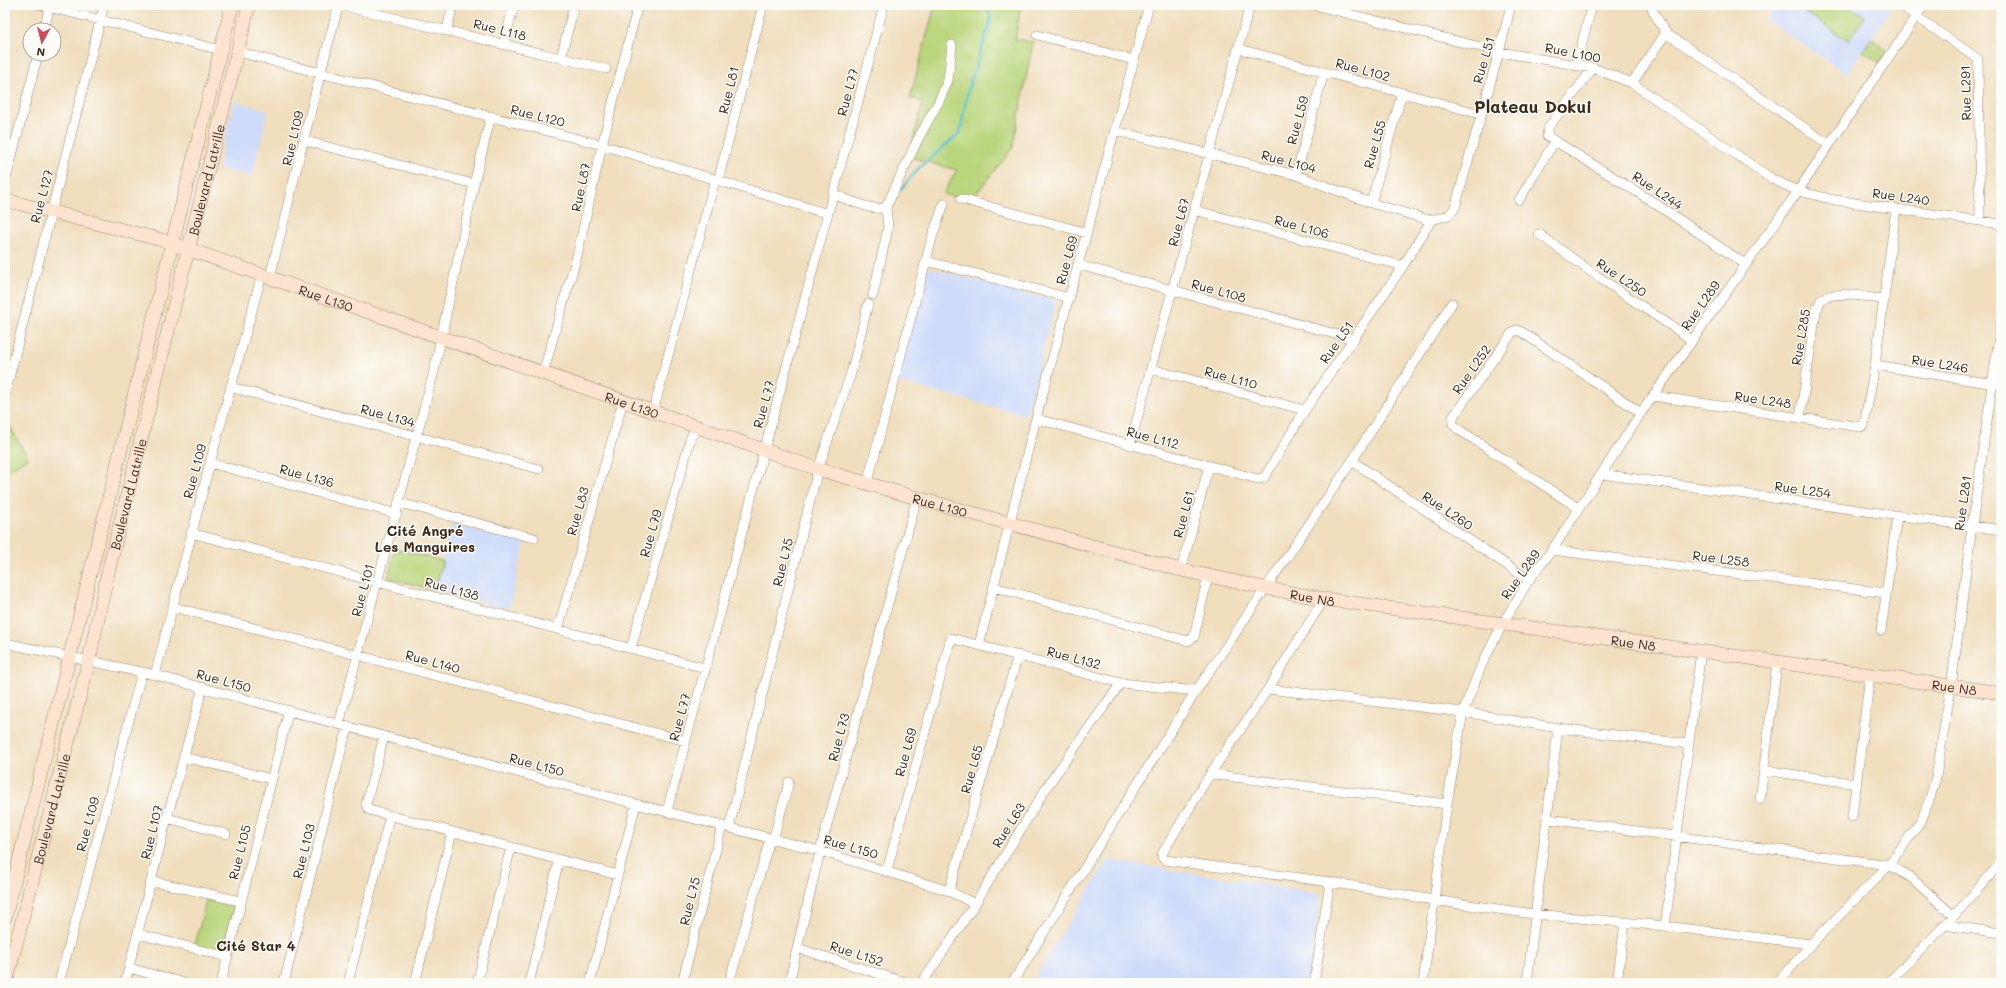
<svg xmlns="http://www.w3.org/2000/svg" width="2006" height="988" font-family="Mali,sans-serif">
<style>
.built{fill:#cedbfa}
.green{fill:#bad67c;stroke:#7a804d}
.lines{fill:none;stroke-linecap:round;stroke-linejoin:round}
.stream{stroke:#52bdcd;stroke-width:2.5}
.street-casing{stroke:#96846e;stroke-width:10}
.secondary-casing{stroke:#96846e;stroke-width:14}
.street{stroke:#fff;stroke-width:9}
.secondary{stroke:#fde4d1;stroke-width:13}
.labels{text-anchor:middle;dominant-baseline:central;stroke-width:3;stroke-linejoin:round;paint-order:stroke}
.street-label{font-size:13px;fill:#3b2a1e;stroke:#fdfcf7}
.neighbourhood-label{font-size:14px;font-weight:bold;fill:#3b2a1e;stroke:#fdfcf7}
.district-label{font-size:17px;font-weight:bold;fill:#3b2a1e;stroke:#fdfcf7}
</style>
<rect width="100%" height="100%" fill="#fdfcf7"/>
<filter id="ink" filterUnits="userSpaceOnUse"><feTurbulence type="fractalNoise" baseFrequency=".025" numOctaves="2"/><feDisplacementMap in="SourceGraphic" scale="8" xChannelSelector="R" yChannelSelector="G"/><feConvolveMatrix kernelMatrix="1 2 1 2 8 2 1 2 1" color-interpolation-filters="sRGB"/></filter>
<filter id="wash" filterUnits="userSpaceOnUse"><feTurbulence type="fractalNoise" baseFrequency=".012" numOctaves="4" result="noise"/><feDisplacementMap in="SourceGraphic" scale="16" xChannelSelector="R" yChannelSelector="G"/><feGaussianBlur stdDeviation="0.9" result="paint"/><feColorMatrix in="noise" values="0 0 0 0 0 0 0 0 0 0 0 0 0 0 0 0 0 1.4 0 .05"/><feComposite in="paint" operator="in"/></filter>
<g filter="url(#wash)">
<rect width="100%" height="100%" fill="#f0debd"/>
<path class="built" d="M 1776,5 L 1882,5 L 1890,10 L 1847,74 L 1766,20 Z
M 234,101 L 268,110 L 252,177 L 218,168 Z
M 926,267 L 1056,301 L 1026,415 L 897,382 Z
M 452,524 L 525,543 L 509,609 L 435,590 Z
M 1108,860 L 1321,893 L 1308,983 L 1031,983 Z"/>
<path class="green" d="M 935,5 L 1021,5 L 1015,39 L 1033,42 L 1013,148 L 970,201 L 943,194 L 957,170 L 909,157 L 923,102 L 910,98 Z
M 1807,5 L 1848,5 L 1865,16 L 1849,41 L 1803,11 Z
M 1871,39 L 1888,51 L 1880,63 L 1863,51 Z
M 5,418 L 28,458 L 5,472 Z
M 395,549 L 443,561 L 435,590 L 388,578 Z
M 206,900 L 234,907 L 223,953 L 195,946 Z"/>
<g class="lines">
<path class="stream" d="M 901,189 L 918,169 L 960,133 L 968,90 L 991,20 L 987,5"/>
</g>
</g>
<g filter="url(#ink)">
<g class="lines">
<defs>
<path id="street" d="M 40,5 L 221,50
M 340,5 L 606,69
M 1314,5 L 1500,52 L 1593,68 L 1632,83 L 1772,179 L 1798,191 L 1835,200 L 2001,224
M 1651,5 L 1654,13 L 1666,33 L 1828,144
M 1900,5 L 1978,59 L 1980,221
M 447,29 L 453,5
M 44,30 L 50,5
M 1037,35 L 1134,60
M 504,43 L 514,5
M 1239,49 L 1481,114
M 238,52 L 602,145 L 828,214
M 561,58 L 574,5
M 1576,66 L 1592,5
M 1593,68 L 1548,128 L 1547,136 L 1650,200 L 1745,264
M 1632,83 L 1666,33
M 1116,131 L 1296,175 L 1371,203 L 1425,219 L 1435,219 L 1449,215 L 1455,208 C 1473,140 1495,73 1511,5
M 305,141 L 474,184 L 491,116
M 1296,175 L 1324,72
M 718,181 L 763,5
M 5,183 L 38,54
M 833,194 C 844,198 876,213 886,207 L 918,139 L 939,101 L 948,80 L 952,45
M 961,199 L 1087,233
M 1519,200 L 1555,141
M 1371,203 L 1402,93
M 1194,210 L 1403,266
M 1539,234 L 1597,276 L 1692,340
M 926,261 L 1070,298
M 1079,265 L 1354,339
M 270,277 C 293,186 313,95 339,5
M 873,295 L 888,228 L 886,207
M 1875,365 L 2001,385
M 1151,369 L 1305,410
M 543,373 L 577,256 L 602,145 L 638,5
M 230,387 L 539,469
M 5,394 L 104,5
M 1653,396 L 1861,427 L 1864,425 L 1875,365 L 1896,209
M 653,412 L 715,180
M 1800,418 L 1816,312 C 1818,308 1819,303 1821,300 C 1834,289 1868,298 1883,299
M 1037,419 L 1258,479 L 1264,478 L 1305,410 L 1403,266 L 1432,219
M 1130,445 L 1250,5
M 1352,461 L 1529,580
M 210,463 L 397,514
M 1601,474 L 2001,530
M 867,484 L 933,234 L 944,204
M 400,503 L 534,538
M 1578,508 L 1458,429 L 1453,424 L 1453,417 L 1512,333 L 1516,330 L 1522,332 L 1641,413
M 191,533 L 705,668
M 1552,550 L 1886,593
M 1181,570 L 1209,466
M 994,587 L 1188,641 L 1194,637 L 1208,576
M 1324,599 L 1268,689 L 1210,774 L 1162,854 L 1162,857 L 1165,860 L 1330,882 L 1433,900 L 1534,914 L 1665,926 L 1811,944
M 173,607 L 686,741
M 558,629 L 623,401
M 1881,631 L 1897,516
M 5,643 L 155,675 L 636,804 L 820,851 L 949,891 L 975,904
M 979,645 L 1035,422 L 1149,5
M 631,648 L 691,437 L 697,426
M 155,675 L 210,463 L 262,274
M 1268,689 L 1463,712 L 1558,728 L 1689,744
M 339,724 L 434,371 L 474,184
M 384,736 L 366,804 L 369,810 L 618,875
M 184,757 L 271,779
M 1764,770 L 1857,784
M 1210,774 L 1447,804
M 1760,800 L 1777,663
M 667,811 L 884,5
M 1852,817 L 1870,675
M 167,818 L 226,834
M 1548,819 L 1889,865 L 1909,876 L 1954,916
M 729,828 L 818,469 L 852,370 L 868,304
M 773,840 L 789,782
M 887,870 L 951,638 L 1121,683 L 1196,691
M 152,881 L 240,901
M 949,891 L 1018,655
M 1944,925 L 2001,933
M 1665,926 L 1701,651
M 138,934 L 228,957
M 797,948 L 908,983
M 129,968 L 184,983
M 59,983 L 142,672
M 125,983 L 167,818 L 203,687
M 221,983 L 289,710
M 284,983 L 343,743 L 349,727
M 348,983 L 390,815
M 415,983 L 452,832
M 477,983 L 511,847
M 529,983 L 559,860
M 590,983 L 636,804
M 682,983 L 722,826
M 729,983 L 770,839
M 789,983 L 820,851 L 917,498
M 922,983 L 975,904 L 1048,785 L 1121,683
M 1012,983 L 1196,691 L 1352,461 L 1452,303
M 1314,983 L 1330,882
M 1423,983 L 1447,804 L 1463,712 L 1482,664 L 1503,623 L 1529,580 L 1552,550 L 1641,413 L 1798,191 L 1924,5
M 1527,983 L 1558,728
M 1617,983 L 1625,923
M 1778,983 L 1811,944 L 1889,865 L 1921,821 L 1930,798 L 1936,777 L 1951,687 L 1972,526 L 2001,323
M 1888,983 L 1954,916 L 1998,866 L 2001,858"/>
<g id="secondary">
<path id="s1" d="M 5,200 L 162,240 L 818,469 L 917,498 L 1181,570 L 1265,588 L 1324,599 L 2001,693"/>
<path d="M 5,918 L 142,364 L 232,5"/>
<path id="s2" d="M 6,983 L 89,660 L 109,568 L 249,5"/>
</g>
</defs>
<use href="#street" class="street-casing"/>
<use href="#secondary" class="secondary-casing"/>
<use href="#street" class="street"/>
<use href="#secondary" class="secondary"/>
</g>
</g>
<g class="labels">
<g class="street-label">
<text transform="translate(500 29) rotate(14)">Rue L118</text>
<text transform="translate(1573 52) rotate(11)">Rue L100</text>
<text transform="translate(1483 60) rotate(-74)">Rue L51</text>
<text transform="translate(1363 69) rotate(15)">Rue L102</text>
<text transform="translate(728 90) rotate(-76)">Rue L81</text>
<text transform="translate(847 92) rotate(-75)">Rue L77</text>
<text transform="translate(1965 93) rotate(-91)">Rue L291</text>
<text transform="translate(538 115) rotate(14)">Rue L120</text>
<text transform="translate(1297 120) rotate(-75)">Rue L59</text>
<text transform="translate(292 138) rotate(-77)">Rue L109</text>
<text transform="translate(1374 144) rotate(-74)">Rue L55</text>
<text transform="translate(1289 161) rotate(15)">Rue L104</text>
<text stroke="none"><textPath href="#s2" startOffset="828">Boulevard Latrille</textPath></text>
<text transform="translate(580 187) rotate(-78)">Rue L87</text>
<text transform="translate(1658 190) rotate(34)">Rue L244</text>
<text transform="translate(41 196) rotate(-75)">Rue L127</text>
<text transform="translate(1901 196) rotate(8)">Rue L240</text>
<text transform="translate(1178 222) rotate(-75)">Rue L67</text>
<text transform="translate(1302 226) rotate(15)">Rue L106</text>
<text transform="translate(1066 260) rotate(-75)">Rue L69</text>
<text transform="translate(1622 277) rotate(34)">Rue L250</text>
<text transform="translate(1219 290) rotate(15)">Rue L108</text>
<text stroke="none"><textPath href="#s1" startOffset="336">Rue L130</textPath></text>
<text transform="translate(1700 305) rotate(-55)">Rue L289</text>
<text transform="translate(1800 337) rotate(-80)">Rue L285</text>
<text transform="translate(1336 342) rotate(-55)">Rue L51</text>
<text transform="translate(1940 363) rotate(9)">Rue L246</text>
<text transform="translate(1471 369) rotate(-55)">Rue L252</text>
<text transform="translate(1231 377) rotate(15)">Rue L110</text>
<text transform="translate(1763 399) rotate(8)">Rue L248</text>
<text stroke="none"><textPath href="#s1" startOffset="660">Rue L130</textPath></text>
<text transform="translate(763 404) rotate(-75)">Rue L77</text>
<text transform="translate(388 415) rotate(15)">Rue L134</text>
<text transform="translate(1153 437) rotate(15)">Rue L112</text>
<text transform="translate(194 471) rotate(-75)">Rue L109</text>
<text transform="translate(307 475) rotate(15)">Rue L136</text>
<text transform="translate(1803 489) rotate(8)">Rue L254</text>
<text stroke="none"><textPath href="#s2" startOffset="504">Boulevard Latrille</textPath></text>
<text transform="translate(1962 503) rotate(-82)">Rue L281</text>
<text stroke="none"><textPath href="#s1" startOffset="984">Rue L130</textPath></text>
<text transform="translate(1448 510) rotate(34)">Rue L260</text>
<text transform="translate(577 511) rotate(-74)">Rue L83</text>
<text transform="translate(1183 514) rotate(-75)">Rue L61</text>
<text transform="translate(650 533) rotate(-74)">Rue L79</text>
<text transform="translate(1721 558) rotate(7)">Rue L258</text>
<text transform="translate(782 562) rotate(-76)">Rue L75</text>
<text transform="translate(1520 574) rotate(-55)">Rue L289</text>
<text transform="translate(452 588) rotate(15)">Rue L138</text>
<text transform="translate(362 590) rotate(-75)">Rue L101</text>
<text stroke="none"><textPath href="#s1" startOffset="1368">Rue N8</textPath></text>
<text stroke="none"><textPath href="#s1" startOffset="1692">Rue N8</textPath></text>
<text transform="translate(1074 657) rotate(15)">Rue L132</text>
<text transform="translate(433 661) rotate(15)">Rue L140</text>
<text transform="translate(224 680) rotate(15)">Rue L150</text>
<text stroke="none"><textPath href="#s1" startOffset="2016">Rue N8</textPath></text>
<text transform="translate(679 717) rotate(-75)">Rue L77</text>
<text transform="translate(838 737) rotate(-75)">Rue L73</text>
<text transform="translate(905 752) rotate(-75)">Rue L69</text>
<text transform="translate(537 764) rotate(15)">Rue L150</text>
<text transform="translate(971 769) rotate(-74)">Rue L65</text>
<text stroke="none"><textPath href="#s2" startOffset="180">Boulevard Latrille</textPath></text>
<text transform="translate(87 824) rotate(-75)">Rue L109</text>
<text transform="translate(1008 825) rotate(-58)">Rue L63</text>
<text transform="translate(151 832) rotate(-76)">Rue L107</text>
<text transform="translate(851 846) rotate(16)">Rue L150</text>
<text transform="translate(303 851) rotate(-76)">Rue L103</text>
<text transform="translate(239 852) rotate(-76)">Rue L105</text>
<text transform="translate(689 901) rotate(-76)">Rue L75</text>
<text transform="translate(857 953) rotate(18)">Rue L152</text>
</g>
<g class="neighbourhood-label">
<text x="425" y="530">Cité Angré<tspan x="425" dy="16">Les Manguires</tspan></text>
<text x="256" y="945">Cité Star 4</text>
</g>
<g class="district-label">
<text x="1533" y="106">Plateau Dokui</text>
</g>
</g>
<rect width="2006" height="988" fill="none" stroke="#fdfcf7" stroke-width="20"/>
<g transform="translate(42 42) rotate(187)"><circle r="19" fill="#fdfcf7" stroke="#afa8a0"/>
<path d="M0-3L7 15L0 10L-7 15Z" fill="#d1495b"/>
<text y="-6" font-size="11" font-weight="bold" text-anchor="middle" fill="#3b2a1e">N</text>
</g>
</svg>
